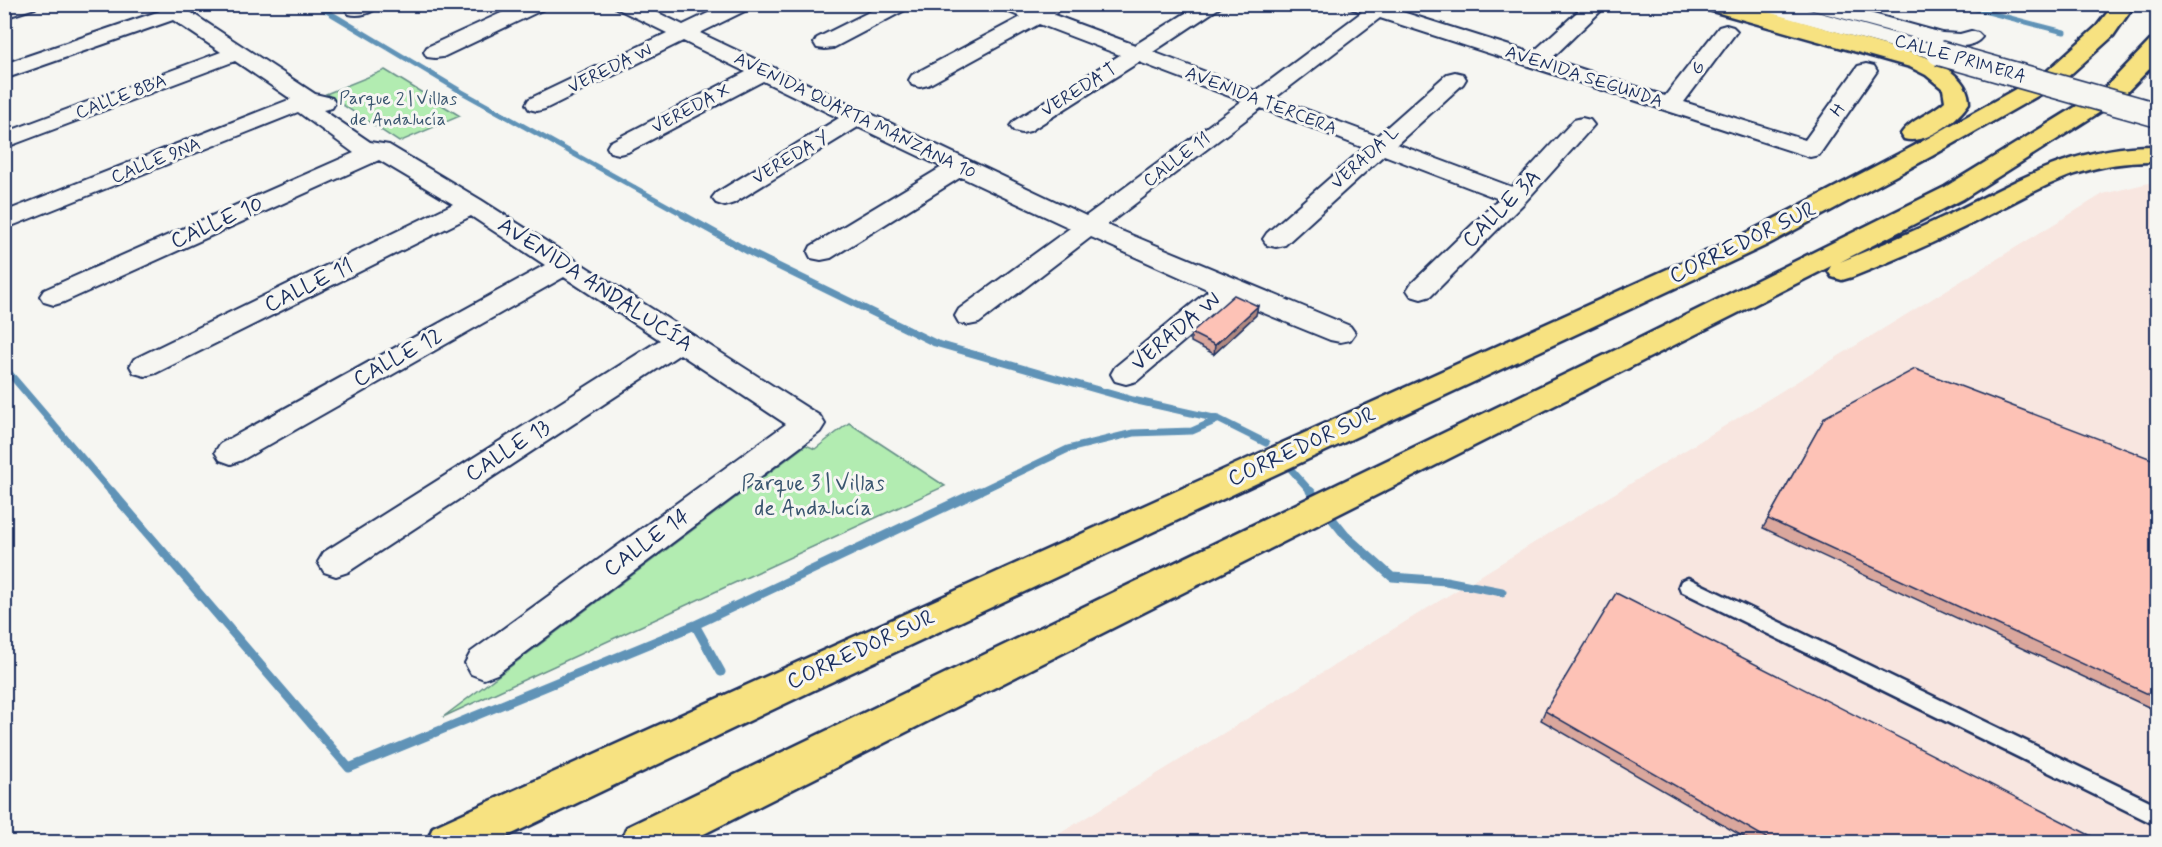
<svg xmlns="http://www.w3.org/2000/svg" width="2162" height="847" font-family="Mynerve,sans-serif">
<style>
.built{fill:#f8e6e0}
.green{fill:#b2ecb1;stroke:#668e88;stroke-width:1.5}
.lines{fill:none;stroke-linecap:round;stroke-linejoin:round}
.stream-far2{stroke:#6193b7;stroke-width:5}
.stream-far1{stroke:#6193b7;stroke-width:7}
.stream{stroke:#6193b7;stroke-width:9}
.lane-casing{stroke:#1b2f5e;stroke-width:5}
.street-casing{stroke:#1b2f5e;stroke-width:4}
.secondary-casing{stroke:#1b2f5e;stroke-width:5}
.highway-casing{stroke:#1b2f5e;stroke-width:5}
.lane{fill:#f6f6f2;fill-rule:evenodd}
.street{fill:#f6f6f2;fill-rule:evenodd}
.secondary{fill:#f6f6f2;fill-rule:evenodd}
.highway{fill:#f7e281;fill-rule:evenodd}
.secondary-bridge-casing{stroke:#1b2f5e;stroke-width:27;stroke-linecap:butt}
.secondary-bridge{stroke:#f6f6f2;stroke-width:24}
.wall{fill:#daa79d;stroke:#1b2f5e;stroke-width:1.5}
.shaded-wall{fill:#b1887f;stroke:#1b2f5e;stroke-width:1.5}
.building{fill:#fdc2b6;stroke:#1b2f5e;stroke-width:1.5}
.labels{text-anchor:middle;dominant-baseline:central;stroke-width:6;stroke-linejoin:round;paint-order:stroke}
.far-street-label{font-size:18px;fill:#1b2f5e;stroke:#f6f6f2}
.far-park-label{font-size:18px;fill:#39556f;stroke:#f6f6f2}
.street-label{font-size:22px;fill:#1b2f5e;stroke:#f6f6f2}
.park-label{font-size:22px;fill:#39556f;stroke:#f6f6f2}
</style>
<rect width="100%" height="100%" fill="#f6f6f2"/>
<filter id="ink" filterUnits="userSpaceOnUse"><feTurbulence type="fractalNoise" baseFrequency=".0167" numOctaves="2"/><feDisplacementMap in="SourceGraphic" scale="12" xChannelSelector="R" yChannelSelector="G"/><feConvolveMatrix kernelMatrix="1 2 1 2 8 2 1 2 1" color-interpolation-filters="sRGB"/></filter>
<g filter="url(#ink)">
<path class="built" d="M 2157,181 L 2157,842 L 1046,842 L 2103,194 Z"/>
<path class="green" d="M 385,70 L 460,116 L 399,142 L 326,94 Z
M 849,423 L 945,486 L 443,717 L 806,445 L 815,449 Z"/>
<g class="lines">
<path class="stream-far2" d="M 315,4 L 462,92 L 686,216
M 1957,4 L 2064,32"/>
<path class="stream-far1" d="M 683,215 L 753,254 L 935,343 L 1133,400 L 1218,419 L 1266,443
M 4,367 L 112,493
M 1288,466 L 1312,493
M 976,493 L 1068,449 L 1133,433 L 1192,431 L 1217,420"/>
<path class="stream" d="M 111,491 L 349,768 L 695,625 L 721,672
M 1310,491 L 1313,494
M 1333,520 L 1345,535 L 1392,577 L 1446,581 L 1502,592
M 695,625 L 979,491"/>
<defs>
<path id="lane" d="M 1688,578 L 2158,805 L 2158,826 L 1681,591 L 1679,586 L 1681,581 Z"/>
<path id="street" d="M 38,4 L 35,8 L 4,18 L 4,5 Z
M 153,4 L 178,4 L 315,94 L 332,98 L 335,103 L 332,108 L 323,110 L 370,142 L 389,145 L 481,200 L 820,416 L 825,424 L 820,432 L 497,674 L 484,679 L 471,674 L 465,663 L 471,652 L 786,424 L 680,354 L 348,572 L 336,576 L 324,572 L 318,562 L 324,552 L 660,340 L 564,277 L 242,460 L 231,464 L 220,460 L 215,452 L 220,444 L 545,265 L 471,216 L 156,373 L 145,376 L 134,373 L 130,366 L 134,359 L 453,204 L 379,160 L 64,302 L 54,305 L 44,302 L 40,296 L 44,290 L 354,153 L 298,112 L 4,229 L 4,212 L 291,99 L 235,61 L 4,148 L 4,133 L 221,52 L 173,20 L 4,79 L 4,64 L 160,11 Z
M 352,4 L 381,4 C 374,13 359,17 349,14 L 346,10 Z
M 521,4 L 549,4 L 546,8 L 443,57 L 435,58 L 427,57 L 424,52 L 427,47 Z
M 613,4 L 640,4 L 683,25 L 727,4 L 754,4 L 751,8 L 700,33 L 1086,216 L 1242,101 L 1139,62 L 1030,131 L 1022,133 L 1014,131 L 1010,126 L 1014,121 L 1120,55 L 1039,24 L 928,85 L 920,87 L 912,85 L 909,80 L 912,75 L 1021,17 L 999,8 L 996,4 L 1026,4 L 1036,8 L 1045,4 L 1055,6 L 1058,10 L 1054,15 L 1135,45 L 1200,4 L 1225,4 L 1153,52 L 1256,91 L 1362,12 L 1350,8 L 1347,4 L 1396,4 L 1393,9 L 1532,53 L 1586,4 L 1608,4 L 1551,59 L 1665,96 L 1719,27 L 1726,25 L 1733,27 L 1737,31 L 1684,102 L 1805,140 L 1858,66 L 1866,64 L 1874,66 L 1877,71 L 1819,155 L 1810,157 L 1380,18 L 1275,98 L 1377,136 L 1447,74 L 1455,72 L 1463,74 L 1466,79 L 1463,84 L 1397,144 L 1512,187 L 1574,120 L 1582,118 L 1590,120 L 1594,125 L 1525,202 L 1431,296 L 1421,299 L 1411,296 L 1407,290 L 1411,284 L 1499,199 L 1384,155 L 1285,245 L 1276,247 L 1267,245 L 1263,239 L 1267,233 L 1364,148 L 1261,108 L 1107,225 L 1350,326 L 1355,333 L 1350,340 L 1340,342 L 1330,340 L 1232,300 L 1137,381 L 1126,384 L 1115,381 L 1111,374 L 1115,367 L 1209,290 L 1091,237 L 979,323 L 969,325 L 959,323 L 955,316 L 959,309 L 1070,228 L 961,177 L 831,258 L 821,260 L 811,258 L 808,252 L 811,246 L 942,167 L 858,127 L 734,203 L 725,206 L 716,203 L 712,198 L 716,193 L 839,118 L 763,81 L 628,152 L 619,154 L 610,152 L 607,147 L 610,142 L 746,72 L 683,41 L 545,109 L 537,111 L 529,109 L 526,104 L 529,99 L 667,33 L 616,8 Z
M 885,4 L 912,4 L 909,8 L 833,48 L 825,49 L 817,48 L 814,43 L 817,38 Z
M 1802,4 L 1837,4 L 1942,33 L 1960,34 L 1971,31 L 1978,33 L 1982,37 C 1973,49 1954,46 1941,45 L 1805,8 Z"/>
<path id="secondary" d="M 1752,4 L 1788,4 L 1947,48 L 1950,53 L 1947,58 L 1939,60 L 1754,9 Z"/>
<path id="highway" d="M 1703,4 L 1739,4 L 1926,57 C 1945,67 1969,79 1969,103 C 1957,121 1926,145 1904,139 L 1901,134 C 1910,120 1932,113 1945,101 L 1943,89 L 1926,75 L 1910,67 L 1705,9 Z
M 2114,4 L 2135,4 L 2113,36 L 2062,82 L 1932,156 L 1765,246 L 816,689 L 495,842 L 427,842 L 433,827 L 1745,234 L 1914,146 L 2046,72 L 2097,26 Z
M 2158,39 L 2158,60 L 2119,100 L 1963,199 L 1840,262 C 1877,247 1914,231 1950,214 C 2020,179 2076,145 2158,146 L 2158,162 C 2079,160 2037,191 1969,225 C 1931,244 1892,261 1852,277 L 1842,280 L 1832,277 L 1828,271 L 1831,266 L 688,842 L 621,842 L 627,827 L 1628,344 L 1945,187 L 2103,90 L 2150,41 Z"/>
</defs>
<use href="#lane" class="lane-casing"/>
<use href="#street" class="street-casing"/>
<use href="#secondary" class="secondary-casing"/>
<use href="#highway" class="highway-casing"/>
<use href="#lane" class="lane"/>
<use href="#street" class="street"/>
<use href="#secondary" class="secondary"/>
<use href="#highway" class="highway"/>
<defs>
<path id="secondary-bridge" d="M 1939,53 L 2158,115"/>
</defs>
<use href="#secondary-bridge" class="secondary-bridge-casing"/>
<use href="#secondary-bridge" class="secondary-bridge"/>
</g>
<path class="wall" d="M 1256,315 L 1214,354 L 1191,342 L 1191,333 Z
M 1825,417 L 2157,461 L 2157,711 L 1763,528 Z
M 1545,711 L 2105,843 L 1754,843 L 1541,720 Z"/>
<path class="shaded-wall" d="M 1258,306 L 1256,315 L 1214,354 L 1215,345 Z"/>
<path class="building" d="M 1234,295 L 1258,306 L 1215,345 L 1191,333 Z
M 1915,369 L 2157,461 L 2157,698 L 1768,519 L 1825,417 Z
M 1616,593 L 2105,843 L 1775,843 L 1545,711 Z"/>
</g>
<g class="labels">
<g class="far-street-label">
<text transform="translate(1960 59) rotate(16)">CALLE PRIMERA</text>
<text transform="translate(1698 68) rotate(-53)">G</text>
<text transform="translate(610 69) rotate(-26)">VEREDA W</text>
<text transform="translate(1584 77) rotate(18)">AVENIDA SEGUNDA</text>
<text transform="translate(1079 90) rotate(-32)">VEREDA T</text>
<text transform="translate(121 97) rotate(-21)">CALLE 8BA</text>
<text transform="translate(1261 101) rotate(21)">AVENIDA TERCERA</text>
<text transform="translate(691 109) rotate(-28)">VEREDA X</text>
<text transform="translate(1838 110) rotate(-55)">H</text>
<text transform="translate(855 116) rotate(26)">AVENIDA QUARTA MANZANA 10</text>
<text transform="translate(791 158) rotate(-31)">VEREDA Y</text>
<text transform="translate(1365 158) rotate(-42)">VERADA L</text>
<text transform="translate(1177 160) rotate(-37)">CALLE 11</text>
<text transform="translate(156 161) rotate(-22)">CALLE 9NA</text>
</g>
<g class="far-park-label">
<text x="398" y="99">Parque 2 | Villas<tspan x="398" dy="21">de Andalucía</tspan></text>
</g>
<g class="street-label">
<text transform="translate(1502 209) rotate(-45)">CALLE 3A</text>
<text transform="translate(217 223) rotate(-24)">CALLE 10</text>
<text transform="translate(1743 243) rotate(-26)">CORREDOR SUR</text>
<text transform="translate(595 285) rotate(33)">AVENIDA ANDALUCÍA</text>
<text transform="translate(309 286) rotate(-26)">CALLE 11</text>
<text transform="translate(1176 332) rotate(-40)">VERADA W</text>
<text transform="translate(398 358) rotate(-29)">CALLE 12</text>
<text transform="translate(1302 447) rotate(-25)">CORREDOR SUR</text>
<text transform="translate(508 451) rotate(-33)">CALLE 13</text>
<text transform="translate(647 543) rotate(-36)">CALLE 14</text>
<text transform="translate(861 650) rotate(-25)">CORREDOR SUR</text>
</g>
<g class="park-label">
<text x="813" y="484">Parque 3 | Villas<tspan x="813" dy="25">de Andalucía</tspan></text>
</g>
</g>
<rect width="2162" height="847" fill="none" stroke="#f6f6f2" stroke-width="24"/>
<rect x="12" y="12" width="2138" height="823" fill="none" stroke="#1b2f5e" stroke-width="2" filter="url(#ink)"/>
</svg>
